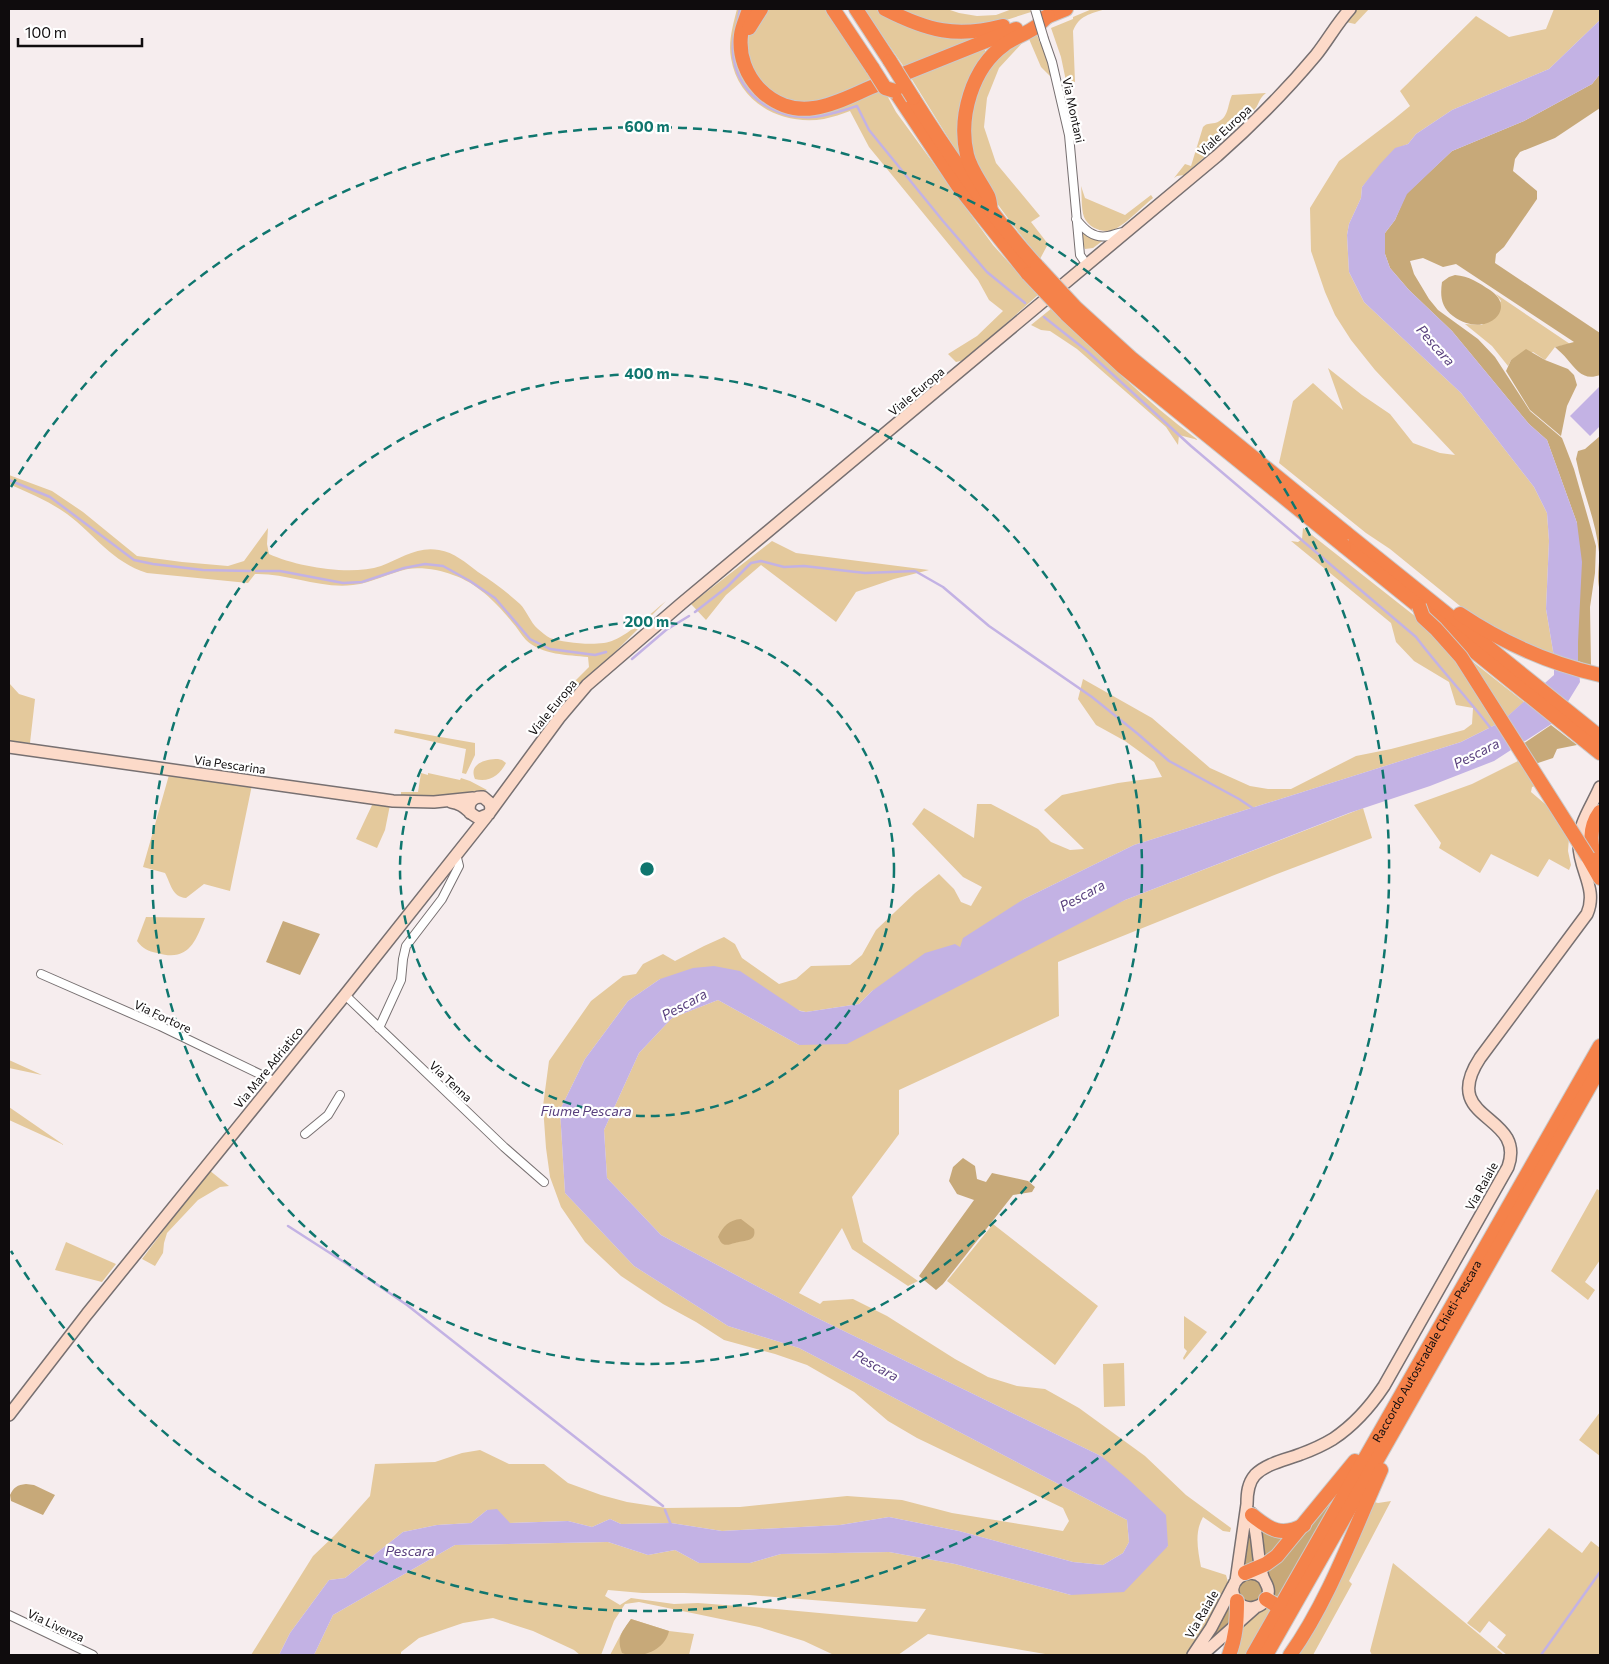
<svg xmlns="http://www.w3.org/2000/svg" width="1609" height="1664" font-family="Commissioner,sans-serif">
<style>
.green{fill:#e4c99c;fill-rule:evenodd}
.forest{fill:#c7a979}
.water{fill:#c3b2e4}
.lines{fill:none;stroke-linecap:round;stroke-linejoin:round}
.stream{stroke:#c3b2e4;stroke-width:2.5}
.street-casing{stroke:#777071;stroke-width:10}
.secondary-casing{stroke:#777071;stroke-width:14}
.highway-casing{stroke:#cacaca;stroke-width:16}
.street{stroke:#fff;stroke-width:8}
.secondary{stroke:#fcdac9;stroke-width:11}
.highway{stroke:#f5824a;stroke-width:14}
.street-bridge-casing{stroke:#777071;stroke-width:10;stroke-linecap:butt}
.highway-bridge-casing{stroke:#cacaca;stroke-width:16;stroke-linecap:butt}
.street-bridge{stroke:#fff;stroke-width:8}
.highway-bridge{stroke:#f5824a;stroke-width:14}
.ring{fill:none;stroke:#0f766e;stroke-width:2.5;stroke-dasharray:9 6}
.labels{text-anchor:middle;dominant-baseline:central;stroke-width:4.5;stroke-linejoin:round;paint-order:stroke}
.street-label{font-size:12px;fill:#0f0c0d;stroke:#fff}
.water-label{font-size:14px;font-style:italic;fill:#583f7d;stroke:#fff}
.centre{fill:#0f766e;stroke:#fff;stroke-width:2.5}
.ring-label{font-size:15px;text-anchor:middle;font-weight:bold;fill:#0f766e;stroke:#fff;stroke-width:4.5;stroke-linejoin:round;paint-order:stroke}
</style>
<rect width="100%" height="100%" fill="#f6edee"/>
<path class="green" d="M 737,9 L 746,9 L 738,53 L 780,109 L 883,88 L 896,112 L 993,245 L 1038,295 L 965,360 L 956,362 L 948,354 L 977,336 L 1003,311 L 989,300 L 978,280 L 869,147 L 850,111 C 842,114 833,117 824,119 C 782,126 738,103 731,58 C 728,42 733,25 737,9 Z
M 765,9 L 828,9 L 874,77 C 854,87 829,102 806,102 C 775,103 748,77 748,47 C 748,42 748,36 750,31 C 754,23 761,16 765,9 Z
M 864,9 L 875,9 L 905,23 L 975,38 L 904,67 Z
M 897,9 L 947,9 L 959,13 L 977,16 L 996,15 L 1012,9 L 1030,9 L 1031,12 L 994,24 L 948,27 Z
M 1092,9 L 1105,9 C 1091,14 1079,15 1073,31 L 1075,82 L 1066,81 L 1061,57 L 1051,28 L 1073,19 L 1073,17 Z
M 1354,9 L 1369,9 L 1355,24 L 1346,22 Z
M 1554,9 L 1600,9 L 1600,20 L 1549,69 L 1452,110 L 1416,134 L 1408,144 L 1395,149 L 1362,187 L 1361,198 L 1349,224 L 1347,235 L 1349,272 L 1364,302 L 1461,393 L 1534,487 L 1547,513 L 1549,541 L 1546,609 L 1554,657 L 1481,623 L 1390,549 L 1366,533 L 1279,463 L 1293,401 L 1313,383 L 1343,410 L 1328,368 L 1362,395 L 1390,414 L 1413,443 L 1440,453 L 1455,455 L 1375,370 L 1351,340 L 1335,315 L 1325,292 L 1311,251 L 1310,208 L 1339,161 L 1393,120 L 1410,106 L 1400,91 L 1476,16 L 1509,37 L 1546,29 Z
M 1036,32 L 1040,43 L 1042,42 L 1049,64 L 1051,77 L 1041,67 L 1029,39 L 1024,41 L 999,68 L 987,98 L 984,127 L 996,163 L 1040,216 L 1031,222 L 1048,244 L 1040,259 C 1021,235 1001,211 985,185 C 959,141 969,83 1006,49 C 1013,41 1026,37 1036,32 Z
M 984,48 L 986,53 L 979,65 L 965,165 L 911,78 Z
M 1266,93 C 1257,100 1260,105 1253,111 C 1231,134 1208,154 1184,175 L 1177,176 L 1174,178 L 1185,164 L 1191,166 L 1203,127 C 1207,123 1209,124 1215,123 C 1229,119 1227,106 1232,95 Z
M 1081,186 L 1085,198 L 1125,215 L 1151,195 L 1153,198 C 1142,207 1129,221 1117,228 C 1106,235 1089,229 1084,217 C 1081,208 1082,195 1081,186 Z
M 1081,229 L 1105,239 L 1093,248 L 1085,249 L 1083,244 Z
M 1496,294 L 1570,344 L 1555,347 L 1545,360 L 1533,352 L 1511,360 L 1508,366 L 1492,346 L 1465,324 L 1482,325 L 1501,301 Z
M 1052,308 C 1099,354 1145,401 1198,440 L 1179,435 L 1178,445 L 1166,427 L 1077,349 L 1050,331 L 1041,330 L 1031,325 Z
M 9,475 L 52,491 L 83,512 L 137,556 L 182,562 L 228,566 L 244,561 L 268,528 L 267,544 L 269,554 C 298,567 351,576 381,566 C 400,559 417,546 439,550 C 454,552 466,563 478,572 C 492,581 508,593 520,604 C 527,611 530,622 538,629 C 542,632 546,636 550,638 C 565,643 600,647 614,640 C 630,634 652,612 666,601 L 586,681 L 549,725 L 534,724 L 541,721 L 557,699 L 589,667 L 588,657 C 568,655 542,655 526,640 C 521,635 517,627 512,622 C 497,603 477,583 453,575 C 440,570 422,567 408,569 C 389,573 372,583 353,585 C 320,589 287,573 255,574 L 248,583 L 147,573 C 112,562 95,535 67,514 C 49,501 29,493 9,484 Z
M 1303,528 L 1524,702 L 1501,722 L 1461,742 L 1134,845 L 1024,899 L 960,947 L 872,991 L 859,1004 L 806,1012 L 660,979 L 628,1001 L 585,1059 L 560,1110 L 565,1193 L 634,1266 L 728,1326 L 799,1348 L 1127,1520 L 1129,1542 L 1123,1553 L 1103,1565 L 1073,1562 L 959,1531 L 889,1517 L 840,1525 L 722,1531 L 671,1523 L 621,1524 L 610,1519 L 592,1527 L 568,1521 L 509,1523 L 497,1510 L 487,1510 L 471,1523 L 437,1525 L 403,1532 L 345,1578 L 329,1580 L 290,1633 L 279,1655 L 251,1655 L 313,1556 L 335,1535 L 370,1496 L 375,1464 L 435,1462 L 462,1453 L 480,1450 L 509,1464 L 544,1464 L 568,1483 L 601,1495 L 627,1502 L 666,1508 L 740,1507 L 847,1496 L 902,1500 L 952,1513 L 1063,1531 L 1069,1521 L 1063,1508 L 917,1438 L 888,1421 L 854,1392 L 807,1365 L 775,1354 L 724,1340 L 696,1322 L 663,1304 L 621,1276 L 585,1242 L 561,1207 L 550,1177 L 546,1148 L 543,1106 L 549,1061 L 591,1001 L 623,976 L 636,974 L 643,964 L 663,954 L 675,961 L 704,946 L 724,937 L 735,944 L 742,958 L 779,984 L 796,979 L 811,966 L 850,965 L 862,955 L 876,930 L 915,893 L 939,874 L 954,889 L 961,902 L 971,906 L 982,887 L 963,877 L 912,824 L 924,808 L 974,838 L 977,804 L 991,804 L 1038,829 L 1051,842 L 1070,850 L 1084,849 L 1044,810 L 1062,795 L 1118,783 L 1162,777 L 1154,762 L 1125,741 L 1096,725 L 1078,699 L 1083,679 L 1152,718 L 1210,768 L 1250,786 L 1268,789 L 1291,789 L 1356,756 L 1391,749 L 1464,730 L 1472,724 L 1473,708 L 1456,705 L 1449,682 L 1414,661 L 1396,642 L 1391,623 L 1291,541 L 1298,542 L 1302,539 Z
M 772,541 L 796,553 L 929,570 L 894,579 L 856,592 L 836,622 L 761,565 L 726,595 L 706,620 L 691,604 Z
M 9,683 L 19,694 L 35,699 L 30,743 L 9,741 Z
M 395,729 L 475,743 L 475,755 L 466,774 L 462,773 L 466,749 L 394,733 Z
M 498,759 L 502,760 L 506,763 C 500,775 489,783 475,779 C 468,763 487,759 498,759 Z
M 1522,759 L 1538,785 L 1532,787 L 1531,792 L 1551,809 L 1569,838 L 1568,851 L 1571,865 L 1569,870 L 1549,859 L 1538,877 L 1491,854 L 1480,873 L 1439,848 L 1441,843 L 1414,805 L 1472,784 Z
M 421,773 L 428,775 L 428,773 L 460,780 L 461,778 L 470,781 L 487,790 L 465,795 L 401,798 L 401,792 L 418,792 Z
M 169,775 L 252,785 L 230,891 L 204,884 L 186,898 C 172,897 171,884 165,873 L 143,867 Z
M 373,803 L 390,805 L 385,830 L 377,848 L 356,839 Z
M 1363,808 L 1372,838 L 1277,874 L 1058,962 L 1059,1016 L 899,1090 L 899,1134 L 852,1197 L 863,1242 L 918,1281 L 908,1286 L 852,1249 L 842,1228 L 799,1293 L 820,1304 L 823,1301 L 853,1299 L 887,1316 L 955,1359 L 988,1377 L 1017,1386 L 1045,1389 L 1079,1408 L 1145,1456 L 1186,1495 L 1231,1528 L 1230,1532 L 1223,1531 L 1203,1517 C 1194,1533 1198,1550 1201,1567 L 1226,1575 L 1228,1582 L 1213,1616 L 1189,1655 L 1051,1655 L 928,1634 L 898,1655 L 834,1655 L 804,1641 L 759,1627 L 639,1602 L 625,1604 L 614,1621 L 601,1655 L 580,1655 L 574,1650 L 533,1631 L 493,1618 L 463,1623 L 419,1638 L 401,1652 L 401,1655 L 314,1655 L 333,1615 L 455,1545 L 608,1542 L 648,1555 L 675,1550 L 699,1563 L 750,1563 L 781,1554 L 889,1552 L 955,1564 L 1071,1595 L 1168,1546 L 1101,1456 L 811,1315 L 661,1235 L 607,1178 L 604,1130 L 639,1053 L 672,1018 L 718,1000 L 799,1045 L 1125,900 ZM 608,1590 L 642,1593 L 684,1593 L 749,1595 L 926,1609 L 917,1622 L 776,1609 L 698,1603 L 674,1604 L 631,1598 L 620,1605 L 605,1596 Z
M 146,917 L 205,918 C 195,943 188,962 157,953 C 148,951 143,949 137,941 Z
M 9,1060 L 42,1075 L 9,1068 Z
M 9,1107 L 64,1145 L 9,1120 Z
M 209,1170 L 229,1186 L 220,1187 L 198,1200 L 167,1233 L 164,1243 L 163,1253 L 155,1266 L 142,1259 Z
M 1597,1189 L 1600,1191 L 1600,1260 L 1585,1282 L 1595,1290 L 1588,1300 L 1551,1271 Z
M 993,1224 L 1098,1306 L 1055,1365 L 947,1281 Z
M 66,1242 L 116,1264 L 102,1282 L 55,1270 Z
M 1184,1316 L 1207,1332 L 1184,1360 L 1183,1358 L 1187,1351 L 1184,1348 Z
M 1124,1363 L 1125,1406 L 1104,1407 L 1103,1364 Z
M 1600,1412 L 1600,1456 L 1579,1440 Z
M 1371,1501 L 1378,1503 L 1391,1501 L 1349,1581 L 1352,1584 L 1313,1655 L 1297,1655 Z
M 1549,1528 L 1582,1553 L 1591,1541 L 1600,1548 L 1600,1655 L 1507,1655 L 1497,1647 L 1506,1635 L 1489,1621 L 1480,1633 L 1467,1623 Z
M 1393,1563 L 1504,1655 L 1372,1655 L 1370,1651 Z
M 1268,1607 L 1271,1609 L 1245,1655 L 1233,1655 L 1240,1627 L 1264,1608 Z
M 631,1619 L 669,1631 L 694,1634 L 689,1655 L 610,1655 L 621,1634 Z"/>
<path class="forest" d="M 1600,74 L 1600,108 L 1555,138 L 1520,152 L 1515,159 L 1513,171 L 1537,191 L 1537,199 L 1504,247 L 1496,254 L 1495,263 L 1600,333 L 1600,375 C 1584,381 1577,371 1567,359 C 1564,355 1559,351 1555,347 L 1574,342 L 1456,264 L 1443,267 L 1423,258 L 1410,261 L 1414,274 L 1429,299 L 1438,310 L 1478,339 L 1495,357 L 1530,411 L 1562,438 L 1574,469 L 1596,546 L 1595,573 L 1590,607 L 1591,666 L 1578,661 L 1577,523 L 1547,440 L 1529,424 L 1452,331 L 1409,290 L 1390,268 L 1385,254 L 1385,233 L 1395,220 L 1406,194 L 1452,151 L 1524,121 L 1592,84 Z
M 1455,275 C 1469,276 1479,283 1490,290 C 1519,309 1485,340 1453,316 C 1441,307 1440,296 1442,282 L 1449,277 Z
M 1526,349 L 1545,360 L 1568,369 L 1574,375 L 1577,385 L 1567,406 L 1561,436 L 1530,410 L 1506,371 L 1511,360 Z
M 1600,436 L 1600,591 C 1596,578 1600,565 1599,552 C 1596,520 1582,490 1576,459 L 1578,451 L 1585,449 Z
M 1551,725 L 1577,745 L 1557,749 L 1553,758 L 1538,763 L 1534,767 L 1520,746 Z
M 283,921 L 320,934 L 300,975 L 266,962 Z
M 963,1158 L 975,1166 L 977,1179 L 986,1182 L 992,1173 L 1028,1181 L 1035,1187 L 1032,1192 L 1013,1195 L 943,1284 L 936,1290 L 919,1276 L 974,1200 L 957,1194 L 949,1181 L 953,1167 Z
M 741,1219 L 754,1229 C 757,1242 744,1240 735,1243 C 730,1244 727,1246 723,1244 C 720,1242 720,1240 718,1237 C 723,1226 729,1220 741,1219 Z
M 26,1484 L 34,1485 L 55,1495 L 43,1515 L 11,1501 L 10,1495 C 14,1487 17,1485 26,1484 Z
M 1331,1498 L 1334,1499 L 1278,1597 L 1273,1595 L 1267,1569 Z
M 1249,1518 L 1255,1564 L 1239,1570 Z
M 1257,1524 L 1287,1534 L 1264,1561 Z
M1238 1590a12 12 0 1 1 24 0a12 12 0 1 1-24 0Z
M 1230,1595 L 1233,1624 L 1197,1655 Z
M 631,1619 L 669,1631 C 665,1651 639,1660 622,1653 C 616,1637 622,1632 631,1619 Z"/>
<path class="water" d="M 1600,20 L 1600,74 L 1592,84 L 1524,121 L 1452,151 L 1407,194 L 1395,220 L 1385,233 L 1385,254 L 1390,268 L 1409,290 L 1452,331 L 1529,424 L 1547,440 L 1577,523 L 1582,562 L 1578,642 L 1578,661 L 1580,682 L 1556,721 L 1494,761 L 1430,786 L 1349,813 L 1125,900 L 847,1044 L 799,1045 L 718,1000 L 672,1018 L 639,1053 L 604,1130 L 607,1178 L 661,1235 L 811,1315 L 1101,1456 L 1128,1479 L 1166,1515 L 1168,1546 L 1124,1592 L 1071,1595 L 955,1564 L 889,1552 L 781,1554 L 750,1563 L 699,1563 L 675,1550 L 648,1555 L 608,1542 L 455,1545 L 333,1615 L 314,1655 L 279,1655 L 290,1633 L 329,1580 L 345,1578 L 403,1532 L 437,1525 L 471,1523 L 487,1510 L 497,1509 L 510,1523 L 568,1521 L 592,1527 L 610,1519 L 621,1524 L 671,1523 L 722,1531 L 840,1525 L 889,1517 L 959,1531 L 1073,1562 L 1103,1565 L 1123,1553 L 1129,1542 L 1127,1520 L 799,1348 L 728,1326 L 634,1266 L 565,1193 L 560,1110 L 585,1059 L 628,1001 L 660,979 L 693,968 L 714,966 L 740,971 L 800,1011 L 806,1012 L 859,1004 L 872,991 L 925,953 L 955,944 L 960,947 L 963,938 L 1024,899 L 1134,845 L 1461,742 L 1501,722 L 1554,675 L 1554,657 L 1546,609 L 1549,541 L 1547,513 L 1534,487 L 1461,393 L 1364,302 L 1349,272 L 1347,235 L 1349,224 L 1361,198 L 1362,187 L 1380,164 L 1395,148 L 1408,144 L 1416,134 L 1452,110 L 1549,69 Z
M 1600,386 L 1600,426 L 1590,436 L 1570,416 Z"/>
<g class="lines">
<path class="stream" d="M 736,27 L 740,9
M 734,35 C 725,82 765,120 812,117 C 827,116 842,111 857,106 L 869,130 L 943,221 L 987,272 L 1025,303
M 1044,317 L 1087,351 L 1191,446 L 1416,637 C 1440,669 1468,698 1492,730
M 9,480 L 50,497 L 134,560 L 153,564 L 203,570 L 250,571
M 256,571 L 280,571 L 343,583 L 362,582 L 404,568 L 425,564 L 443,566 L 470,581 L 495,598 L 530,639 L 550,649 L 595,655 L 606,652
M 695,612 L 727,587 L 751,563 L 761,561 L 784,567 L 804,566 L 865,573 L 915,571 L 943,587 L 989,626 L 1092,697 L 1138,734 L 1169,761 L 1239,799 L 1254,809
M 632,659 L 666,630 L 689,616
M 288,1226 L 347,1264 L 407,1305 L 663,1506
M 665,1510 L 671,1525
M 1541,1655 L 1600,1572"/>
<defs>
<path id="street" d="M 1044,39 L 1052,62 L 1069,135 L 1080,255 L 1087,265
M 1076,219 C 1084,229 1093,239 1108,236 C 1114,235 1119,232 1125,232
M 41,974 L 160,1026 L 274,1081
M 345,995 L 504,1147 L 544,1182
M 379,1028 L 401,980 L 403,959 L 406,946 L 442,899 L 459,866 L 456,854
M 305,1134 L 328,1115 L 340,1095
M 9,1615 L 93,1655"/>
<path id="secondary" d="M 9,747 L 393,801 L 434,802 L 473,798
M 451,802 C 466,804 468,814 479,818 L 489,814 L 491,809 L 490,803 L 483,797 C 473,796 467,803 470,813
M 490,812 L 559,718 L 587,685 L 681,604 L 1217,156 C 1252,125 1286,91 1316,55 C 1328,40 1337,23 1350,9
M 9,1415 L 87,1314 L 345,995 L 487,816
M 1251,1513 C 1259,1533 1256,1556 1263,1577 C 1265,1583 1270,1587 1268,1594 C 1266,1601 1261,1606 1255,1607 C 1248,1609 1241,1606 1237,1601 C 1223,1584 1247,1564 1263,1578
M 1236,1581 L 1247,1504 C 1247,1493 1248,1483 1255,1475 C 1267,1463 1286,1460 1301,1454 C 1312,1450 1323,1445 1333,1439 C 1354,1425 1370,1407 1384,1386 L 1508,1167 C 1527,1113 1438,1122 1480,1058 L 1587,914 C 1598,889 1579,870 1579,845 C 1578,824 1592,806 1600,787
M 1193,1655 L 1211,1628 L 1233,1586
M 1202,1655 L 1256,1607"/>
<g id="highway">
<path d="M 749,9 C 747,17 742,26 741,35 C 736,76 772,115 814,108 C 836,105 858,92 879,84"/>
<path d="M 833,9 L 873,69"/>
<path d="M 856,9 L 890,61"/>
<path d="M 885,9 C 928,31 956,38 1003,26"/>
<path d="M 1041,19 L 1066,9"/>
<path d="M 749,28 L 761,9"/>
<path d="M 906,73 L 1016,29"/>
<path d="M 895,91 L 958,186 L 1028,274"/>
<path d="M 913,98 C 950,157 990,214 1037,266"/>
<path d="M 991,211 C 990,206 990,200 988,196 C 981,182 971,171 967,155 C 958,117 972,68 1004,45 C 1014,37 1027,34 1037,26 C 1041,23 1044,19 1048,16"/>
<path d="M 1346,533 L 1600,737"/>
<path d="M 1344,546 L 1600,753"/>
<path d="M 1460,614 C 1502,642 1551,664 1600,675"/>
<path d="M 1600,812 C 1589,827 1588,848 1600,863"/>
<path d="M 1588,857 L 1600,878"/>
<path d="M 1252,1515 C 1270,1530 1282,1537 1304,1525"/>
<path d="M 1245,1573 L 1266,1564 L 1277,1556 L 1355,1461"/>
<path d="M 1266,1599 L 1274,1604"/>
<path d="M 1229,1655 C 1236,1637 1237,1621 1237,1601"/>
<path id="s1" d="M 1253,1655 L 1600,1046"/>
<path d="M 1266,1655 L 1600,1068"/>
<path d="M 1290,1655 C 1328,1602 1354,1530 1381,1470"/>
</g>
</defs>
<use href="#street" class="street-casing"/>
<use href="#secondary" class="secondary-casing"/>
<use href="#highway" class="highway-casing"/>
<use href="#street" class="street"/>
<use href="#secondary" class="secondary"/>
<use href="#highway" class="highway"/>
<defs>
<path id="street-bridge" d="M 1035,9 L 1044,39"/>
<path id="highway-bridge" d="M 890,61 L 913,98
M 873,69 L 885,88 L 895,91
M 1037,266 L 1076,308 L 1131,358 L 1346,533
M 1028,274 L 1066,314 L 1123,367 L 1344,546
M 1419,606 L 1423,617 L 1436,629 L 1461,657 L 1588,857"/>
</defs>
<use href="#street-bridge" class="street-bridge-casing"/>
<use href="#highway-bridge" class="highway-bridge-casing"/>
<use href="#street-bridge" class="street-bridge"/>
<use href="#highway-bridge" class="highway-bridge"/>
</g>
<g class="ring">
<circle cx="647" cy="869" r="247"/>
<circle cx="647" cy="869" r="495"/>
<path d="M11 487A742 742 0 1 1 11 1251"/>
</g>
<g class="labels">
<g class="street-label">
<text transform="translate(1074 110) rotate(78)">Via Montani</text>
<text transform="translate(1224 130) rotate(-43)">Viale Europa</text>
<text transform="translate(916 391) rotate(-40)">Viale Europa</text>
<text transform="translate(552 707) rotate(-51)">Viale Europa</text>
<text transform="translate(230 764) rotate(8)">Via Pescarina</text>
<text transform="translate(163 1016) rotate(25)">Via Fortore</text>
<text transform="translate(268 1067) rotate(-51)">Via Mare Adriatico</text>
<text transform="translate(451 1081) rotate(43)">Via Tenna</text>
<text transform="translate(1481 1186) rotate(-61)">Via Raiale</text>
<text stroke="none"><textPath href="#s1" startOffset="350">Raccordo Autostradale Chieti-Pescara</textPath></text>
<text transform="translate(1201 1614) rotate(-60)">Via Raiale</text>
<text transform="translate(56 1625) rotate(25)">Via Livenza</text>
</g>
<g class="water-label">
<text transform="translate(1436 345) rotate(48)">Pescara</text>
<text transform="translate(1476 753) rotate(-27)">Pescara</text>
<text transform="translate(1082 895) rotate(-29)">Pescara</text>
<text transform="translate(684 1004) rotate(-29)">Pescara</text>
<text x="586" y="1110">Fiume Pescara</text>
<text transform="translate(876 1365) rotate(29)">Pescara</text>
<text x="410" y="1550">Pescara</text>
</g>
</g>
<circle cx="647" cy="869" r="8" class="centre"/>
<g class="ring-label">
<text x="647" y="132">600 m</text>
<text x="647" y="379">400 m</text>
<text x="647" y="627">200 m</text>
</g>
<rect width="1609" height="1664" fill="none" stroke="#0f0c0d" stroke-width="20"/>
<path d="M18 38v8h124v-8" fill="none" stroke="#0f0c0d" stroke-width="2.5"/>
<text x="25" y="38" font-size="15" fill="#0f0c0d" stroke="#ffffff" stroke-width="4" paint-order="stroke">100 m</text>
</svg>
